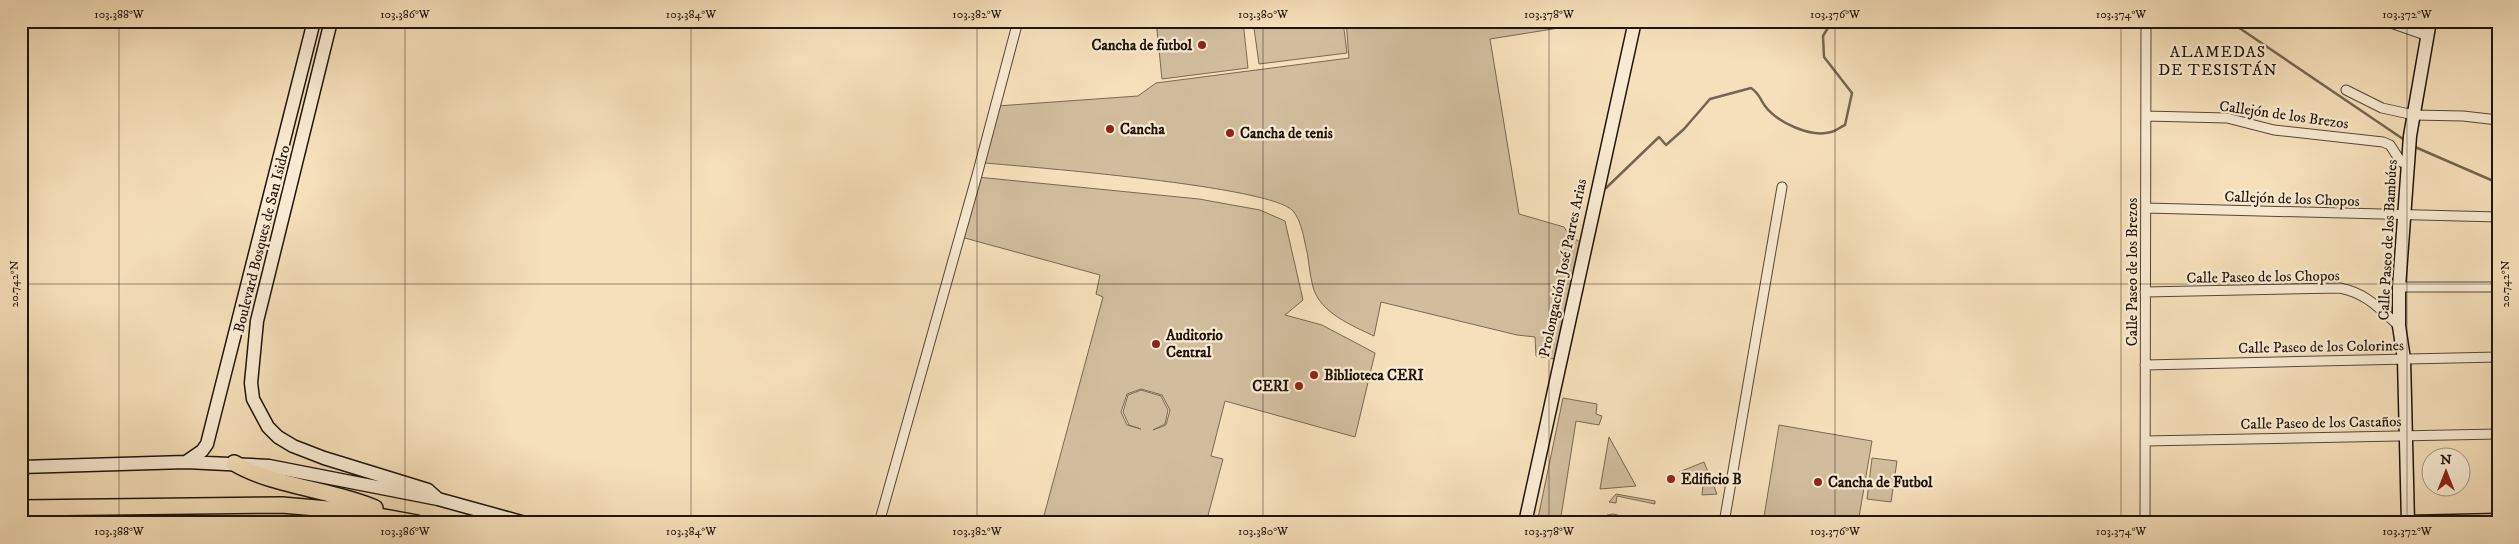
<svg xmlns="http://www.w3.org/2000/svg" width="2519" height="544" font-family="'IM FELL DW Pica',serif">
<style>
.green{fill:#d1bd9d;stroke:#786854;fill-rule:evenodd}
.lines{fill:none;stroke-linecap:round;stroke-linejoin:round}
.stream{stroke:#746551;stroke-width:2.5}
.street-casing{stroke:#554737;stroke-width:11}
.secondary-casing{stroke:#1f140b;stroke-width:15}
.highway-casing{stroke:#1f140b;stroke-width:18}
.street{stroke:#f9ebd3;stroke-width:9}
.secondary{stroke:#f9ebd3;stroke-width:12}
.highway{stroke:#f6e0bb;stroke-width:15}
.ticks{fill:none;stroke:#1f140b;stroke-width:1;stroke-opacity:0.45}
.poi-dot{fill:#8f2418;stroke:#f9ebd3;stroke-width:2}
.labels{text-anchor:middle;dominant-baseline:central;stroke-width:4.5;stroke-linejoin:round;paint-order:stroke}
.poi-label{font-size:15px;font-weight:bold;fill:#1f140b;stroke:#f9ebd3;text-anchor:start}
.street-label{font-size:15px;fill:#1f140b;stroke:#f9ebd3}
.neighbourhood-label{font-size:16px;letter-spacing:1px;fill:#1f140b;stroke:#f9ebd3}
.neatline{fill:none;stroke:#1f140b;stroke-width:2}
.ticks-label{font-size:12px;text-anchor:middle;fill:#1f140b}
</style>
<rect width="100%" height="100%" fill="#f6e0bb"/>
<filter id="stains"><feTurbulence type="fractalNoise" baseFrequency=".004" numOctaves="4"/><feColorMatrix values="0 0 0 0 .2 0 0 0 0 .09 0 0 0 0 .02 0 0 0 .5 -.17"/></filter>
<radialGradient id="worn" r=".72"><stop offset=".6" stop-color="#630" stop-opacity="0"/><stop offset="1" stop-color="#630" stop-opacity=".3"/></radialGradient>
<path class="green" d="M 1156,21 L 1243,21 L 1248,68 L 1162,79 Z
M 1253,21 L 1343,21 L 1347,53 L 1259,64 Z
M 1346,21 L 1603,21 L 1490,39 L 1519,214 L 1564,227 L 1570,236 L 1580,242 L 1554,359 L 1536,356 L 1535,337 L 1517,335 L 1381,302 L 1374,336 C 1353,326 1320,313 1313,287 C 1309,273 1309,257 1305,243 C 1303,233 1300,219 1293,211 C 1272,186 1030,167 985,163 L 997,106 L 1138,96 L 1156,83 L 1349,58 Z
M 977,177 L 1199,199 L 1260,210 L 1285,221 L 1303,300 L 1285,315 L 1322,325 L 1375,353 L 1355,437 L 1225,401 L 1211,456 L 1223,459 L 1206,523 L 1042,523 L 1103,297 L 1096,294 L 1100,275 L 961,237 ZM 1141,389 L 1162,395 L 1170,410 L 1166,425 L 1153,430 L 1165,424 L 1168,410 L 1161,396 L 1141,390 L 1128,395 L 1123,412 L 1129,425 L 1141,429 L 1127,425 L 1121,412 L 1127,394 Z
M 1563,398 L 1597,404 L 1596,414 L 1602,416 L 1599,425 L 1576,421 L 1560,523 L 1537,523 Z
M 1779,425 L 1872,441 L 1858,523 L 1763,523 Z
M 1609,437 L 1636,486 L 1600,489 Z
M 1872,458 L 1897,461 L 1891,502 L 1867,499 Z
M 1704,462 L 1717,494 L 1702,495 L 1704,475 L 1679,472 Z
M 1616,494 L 1655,501 L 1655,504 L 1617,496 L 1616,503 L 1609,502 Z
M 1613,514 L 1652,523 L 1613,523 L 1607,515 Z"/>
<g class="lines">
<path class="stream" d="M 2229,21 L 2406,141
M 2415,147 L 2498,183
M 1606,188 L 1659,137 L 1666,145 L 1684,129 L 1710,99 L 1751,88 C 1760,94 1759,98 1765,106 C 1777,122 1810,138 1831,132 C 1836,131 1840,127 1845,125 L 1852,93 L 1824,57 L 1823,36 L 1832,21"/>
<defs>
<path id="street" d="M 2385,21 L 2428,36
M 2346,90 L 2382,108 L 2414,115 L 2463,116 L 2498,120
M 2146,116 L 2227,118 L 2274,130 L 2383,142 L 2390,145 L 2401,162 L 2408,163
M 2146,208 L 2498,217
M 2399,287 L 2498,287
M 2145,292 L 2340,288 C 2366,293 2380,309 2399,326
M 2145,365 L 2498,357
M 2145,441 L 2498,434
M 879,523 L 977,175 L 1018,21
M 1724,523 L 1782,187
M 2145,523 L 2146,21
M 2349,523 L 2408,522"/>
<path id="secondary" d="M 331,21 L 257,321 L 251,383 L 253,399 L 268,427 L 278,437 L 293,446 L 324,458 L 428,490 L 438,499
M 186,462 L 202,451 L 207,444 L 314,21
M 21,467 L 186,462 L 269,466 L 438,499 L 525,523
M 2408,522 L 2498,520
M 1525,523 L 1635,21
M 2408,523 L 2404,359 L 2399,326 L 2399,287 L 2410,136 L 2430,21"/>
<path id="highway" d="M 234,463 C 274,487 331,489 375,508
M 21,508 L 282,505 L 351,511 L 417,523"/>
</defs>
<use href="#street" class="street-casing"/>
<use href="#secondary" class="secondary-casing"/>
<use href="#highway" class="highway-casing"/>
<use href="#street" class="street"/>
<use href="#secondary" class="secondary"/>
<use href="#highway" class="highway"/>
</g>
<path class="ticks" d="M 119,21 L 119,523M 405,21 L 405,523M 691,21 L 691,523M 977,21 L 977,523M 1263,21 L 1263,523M 1549,21 L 1549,523M 1835,21 L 1835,523M 2121,21 L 2121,523M 2407,21 L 2407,523M 21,284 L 2498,284"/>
<g class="poi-dot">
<circle cx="1202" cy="45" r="5"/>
<circle cx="1110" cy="129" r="5"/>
<circle cx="1230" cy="133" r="5"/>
<circle cx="1156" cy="344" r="5"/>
<circle cx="1314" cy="375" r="5"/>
<circle cx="1299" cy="386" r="5"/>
<circle cx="1671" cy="479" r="5"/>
<circle cx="1818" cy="482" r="5"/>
</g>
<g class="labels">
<g class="poi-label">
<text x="1192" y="45" text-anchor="end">Cancha de futbol</text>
<text x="1120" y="129">Cancha</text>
<text x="1240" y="133">Cancha de tenis</text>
<text x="1166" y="335">Auditorio<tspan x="1166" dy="17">Central</tspan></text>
<text x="1324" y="375">Biblioteca CERI</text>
<text x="1289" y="386" text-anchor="end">CERI</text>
<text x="1681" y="479">Edificio B</text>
<text x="1828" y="482">Cancha de Futbol</text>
</g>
<g class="street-label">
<text transform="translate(2284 115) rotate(8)">Callejón de los Brezos</text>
<text transform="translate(2292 199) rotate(2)">Callejón de los Chopos</text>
<text transform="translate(262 239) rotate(-76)">Boulevard Bosques de San Isidro</text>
<text transform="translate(2388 240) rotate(-87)">Calle Paseo de los Bambúes</text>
<text transform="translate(1563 268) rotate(-78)">Prolongación José Parres Arias</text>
<text transform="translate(2132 272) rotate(-90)">Calle Paseo de los Brezos</text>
<text transform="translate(2263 277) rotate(-1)">Calle Paseo de los Chopos</text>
<text transform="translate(2321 347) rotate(-1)">Calle Paseo de los Colorines</text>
<text transform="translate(2321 423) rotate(-1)">Calle Paseo de los Castaños</text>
</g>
<g class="neighbourhood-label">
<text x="2218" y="52">ALAMEDAS<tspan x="2218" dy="18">DE TESISTÁN</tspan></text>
</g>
</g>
<rect width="2519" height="544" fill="none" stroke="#f6e0bb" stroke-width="55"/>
<g transform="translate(2446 472)"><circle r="24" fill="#f9ebd3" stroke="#a29583"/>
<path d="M0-4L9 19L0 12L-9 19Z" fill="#8f2418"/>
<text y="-8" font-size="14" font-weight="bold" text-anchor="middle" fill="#1f140b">N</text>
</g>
<rect x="28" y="28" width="2464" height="488" class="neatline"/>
<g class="ticks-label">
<text x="119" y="18">103.388°W</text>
<text x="405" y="18">103.386°W</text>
<text x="691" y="18">103.384°W</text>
<text x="977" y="18">103.382°W</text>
<text x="1263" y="18">103.380°W</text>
<text x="1549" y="18">103.378°W</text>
<text x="1835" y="18">103.376°W</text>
<text x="2121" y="18">103.374°W</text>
<text x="2407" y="18">103.372°W</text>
<text transform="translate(14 284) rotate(-90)" y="4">20.742°N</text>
<text transform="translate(2505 284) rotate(-90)" y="4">20.742°N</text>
<text x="119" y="535">103.388°W</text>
<text x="405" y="535">103.386°W</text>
<text x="691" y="535">103.384°W</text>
<text x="977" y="535">103.382°W</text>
<text x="1263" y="535">103.380°W</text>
<text x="1549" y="535">103.378°W</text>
<text x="1835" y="535">103.376°W</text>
<text x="2121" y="535">103.374°W</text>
<text x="2407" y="535">103.372°W</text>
</g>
<rect width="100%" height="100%" filter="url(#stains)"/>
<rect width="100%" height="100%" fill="url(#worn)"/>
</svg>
